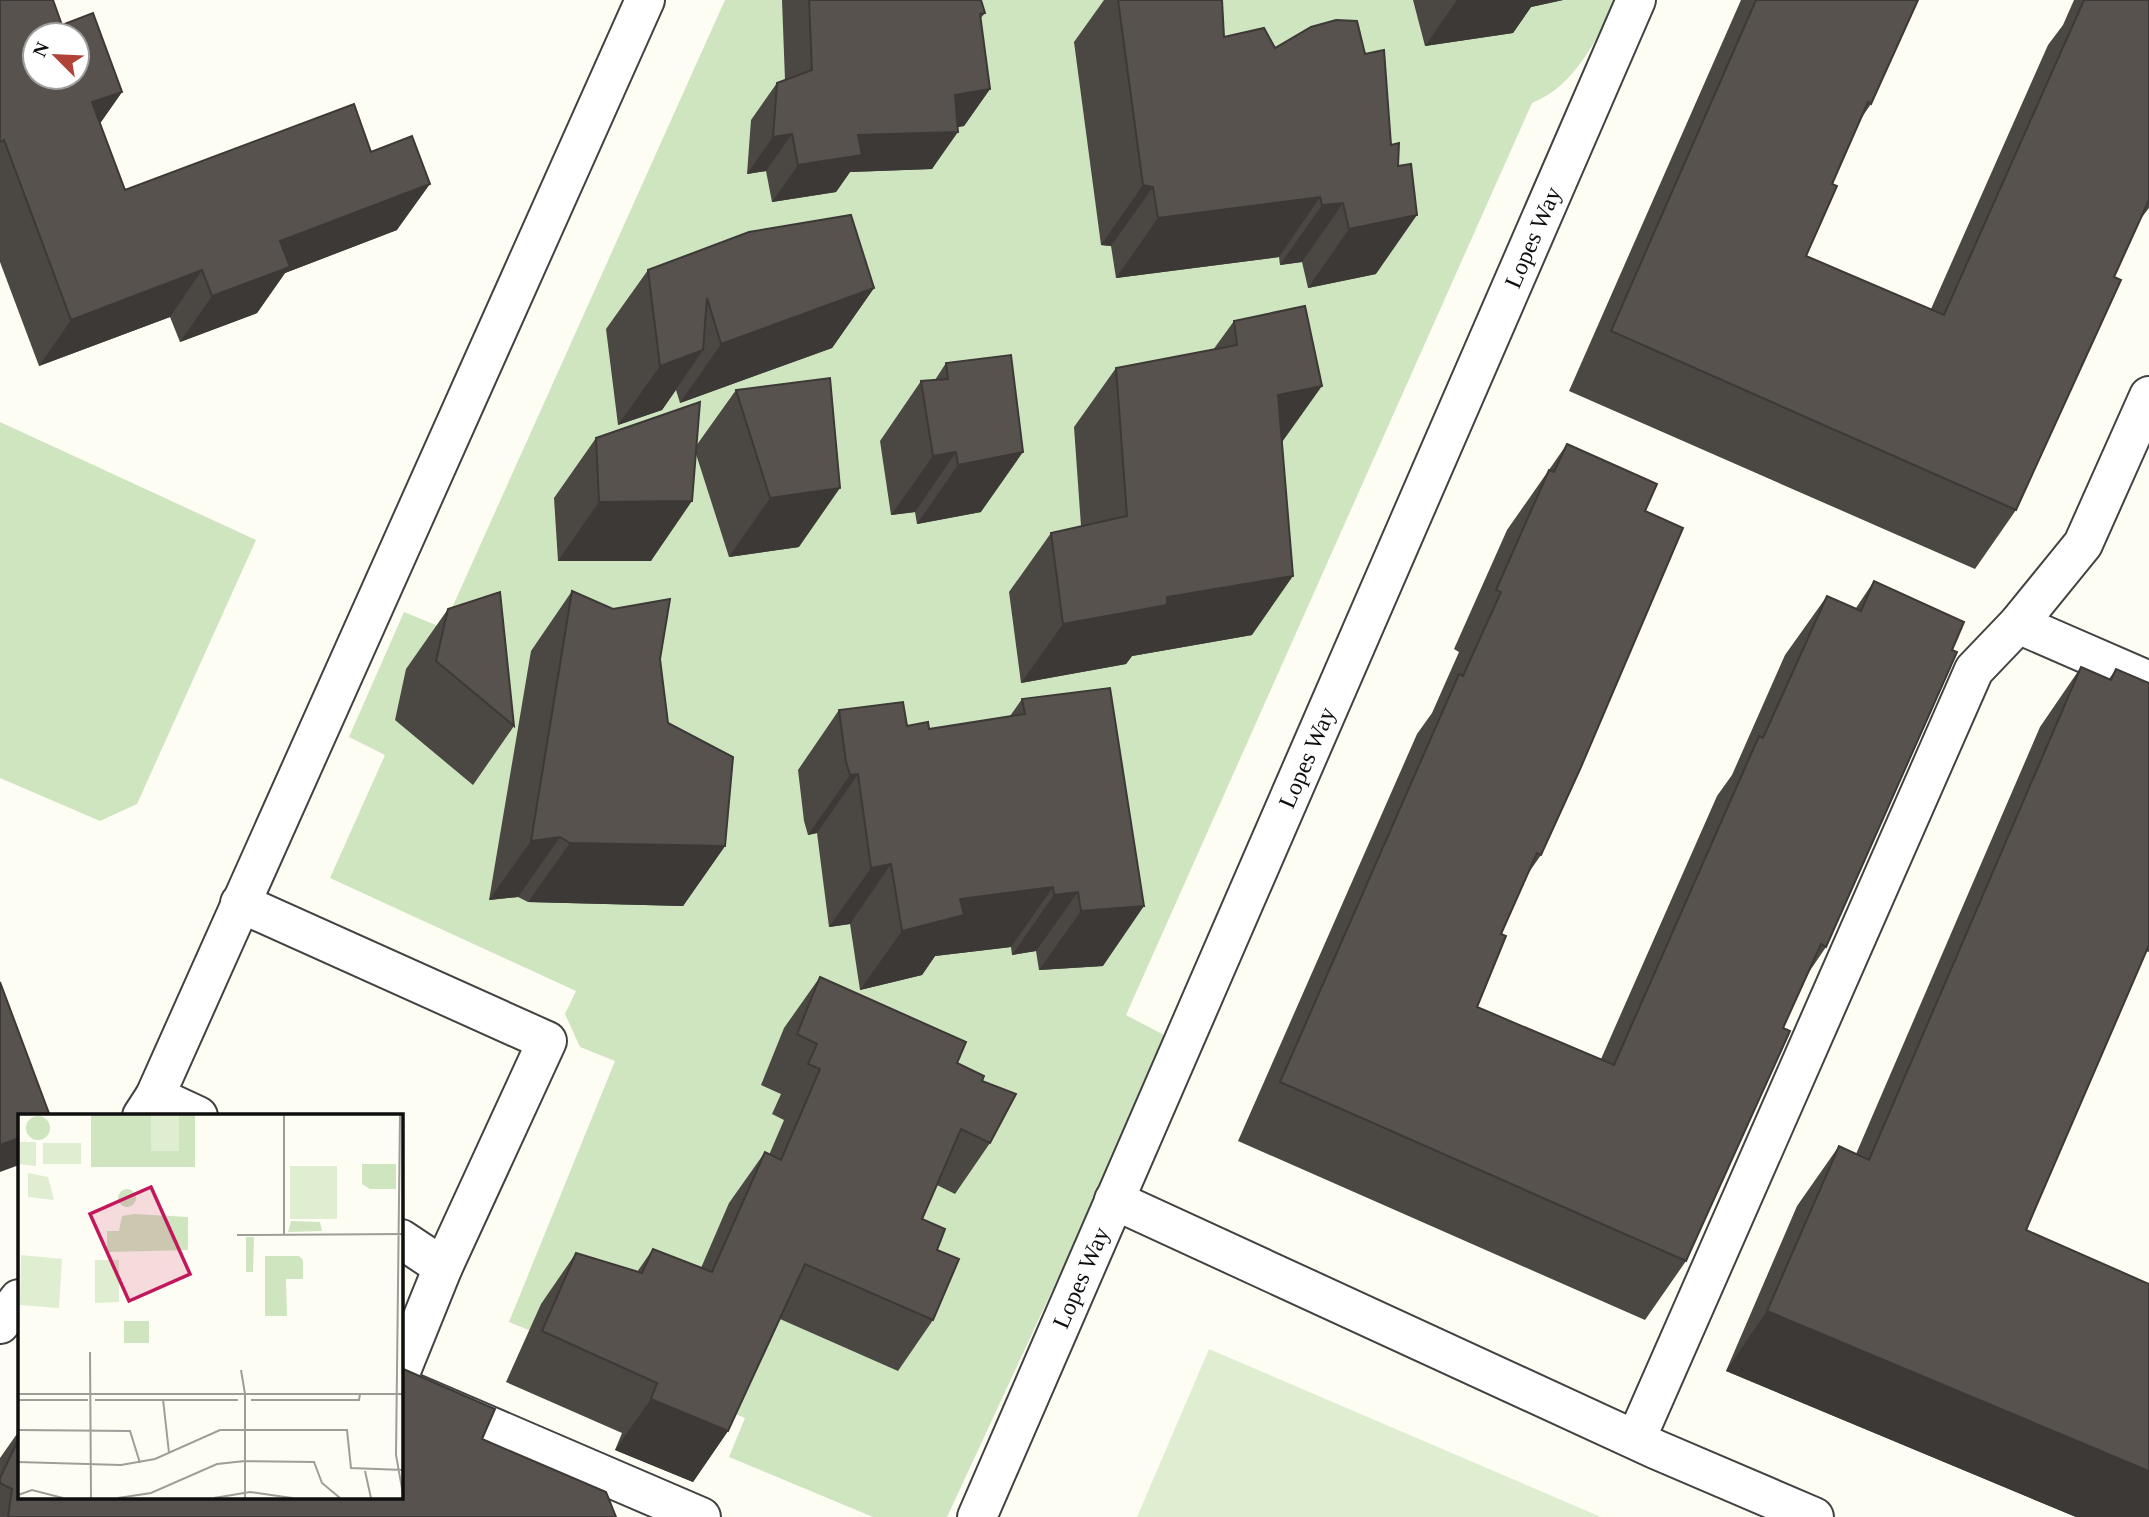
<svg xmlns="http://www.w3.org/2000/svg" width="2149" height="1517" font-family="'Times New Roman',serif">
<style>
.green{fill:#cee5c0}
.pitch{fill:#dfedd1}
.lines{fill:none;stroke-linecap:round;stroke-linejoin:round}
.minor-casing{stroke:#424242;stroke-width:42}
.minor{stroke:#fff;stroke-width:38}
.wall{fill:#4b4742}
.shaded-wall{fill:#3d3936}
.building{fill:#57524d;stroke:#3d3936;stroke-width:2;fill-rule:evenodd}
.labels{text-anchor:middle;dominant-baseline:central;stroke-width:7;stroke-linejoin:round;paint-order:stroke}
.street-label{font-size:24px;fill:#0f0f0f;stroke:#fff}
.inset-road{fill:none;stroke:#9e9e98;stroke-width:2}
.view{fill:#c2185b;fill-opacity:0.15;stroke:#c2185b;stroke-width:3.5}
.inset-edge{fill:none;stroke:#0f0f0f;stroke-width:3.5}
</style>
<rect width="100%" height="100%" fill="#fefdf3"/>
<path class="green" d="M 725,0 L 1618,0 C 1595,39 1577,85 1532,103 L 1126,1015 L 1164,1035 L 1113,1159 L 947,1517 L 873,1517 L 729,1457 L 745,1418 L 509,1322 L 615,1061 L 580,1047 L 565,1014 L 576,991 L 330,878 L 385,755 L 349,737 L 404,612 L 443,628 Z
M 0,422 L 256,540 L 137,804 L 100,821 L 0,778 Z"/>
<path class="pitch" d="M 1209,1349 L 1601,1517 L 1137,1517 Z"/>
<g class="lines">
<defs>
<g id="minor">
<path d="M 2018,624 L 2149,681"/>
<path d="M 240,903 L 547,1041 L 443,1267 L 401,1239"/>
<path d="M 155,1096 L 198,1116"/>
<path d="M 142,1116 L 155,1096 L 645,0"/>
<path d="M 1114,1200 L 1655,1449 L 1814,1517"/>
<path d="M 0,1324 L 19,1299"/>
<path d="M 401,1371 L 443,1267"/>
<path d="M 401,1388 L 701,1517"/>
<path d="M 1636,1439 L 1974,670 L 2018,624 L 2083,544 L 2149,396"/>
<path id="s1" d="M 977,1517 L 1636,0"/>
</g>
</defs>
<use href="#minor" class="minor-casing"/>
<use href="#minor" class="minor"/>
</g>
<path class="wall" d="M 0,0 L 62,25 L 122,92 L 100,123 L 125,190 L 397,230 L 285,273 L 257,313 L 180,342 L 170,317 L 39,366 L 0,262 Z
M 782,0 L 981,0 L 985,13 L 980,19 L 990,89 L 964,126 L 958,127 L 932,169 L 850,172 L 836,192 L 772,202 L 766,171 L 747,174 L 751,120 L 777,83 L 785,80 Z
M 1104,0 L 1222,0 L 1224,37 L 1275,48 L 1376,274 L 1308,288 L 1302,262 L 1280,265 L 1279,257 L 1116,278 L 1111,246 L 1101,245 L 1074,42 Z
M 1413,0 L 1563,0 L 1531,7 L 1513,33 L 1425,46 Z
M 1741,0 L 1918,0 L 1871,104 L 1860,120 L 1832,184 L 1806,256 L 1931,309 L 2048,45 L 2063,25 L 2074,0 L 2149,0 L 2149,208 L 2139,221 L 2114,277 L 2016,510 L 1975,569 L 1569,391 Z
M 648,270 L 874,288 L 832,348 L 680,403 L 676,390 L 662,410 L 618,425 L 606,329 Z
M 1234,321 L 1282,443 L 1252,635 L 1132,656 L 1126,664 L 1021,683 L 1009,592 L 1051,533 L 1081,526 L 1074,427 L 1116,368 L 1213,350 Z
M 946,363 L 981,512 L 917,524 L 915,512 L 891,515 L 880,441 L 921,381 L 935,380 Z
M 736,390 L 799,547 L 729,557 L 696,454 L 651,561 L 558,561 L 554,498 L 596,438 L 696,446 Z
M 1567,444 L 1645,511 L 1541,855 L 1527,875 L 1501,934 L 1477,1007 L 1601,1059 L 1717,796 L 1732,775 L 1785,655 L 1827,596 L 1856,608 L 1874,581 L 1826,947 L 1809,972 L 1783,1028 L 1686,1261 L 1645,1320 L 1238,1141 L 1417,734 L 1432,713 L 1459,652 L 1454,649 L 1507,530 Z
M 572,591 L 660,659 L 668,723 L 725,846 L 683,906 L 528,902 L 518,897 L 489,900 L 531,651 Z
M 448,609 L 514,726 L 473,785 L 395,720 L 406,669 Z
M 2081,667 L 2109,679 L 2116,669 L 2149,683 L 2149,952 L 2146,951 L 2026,1230 L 2149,1517 L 2076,1517 L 1726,1371 L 1797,1206 L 1839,1146 L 1856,1154 L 2040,727 Z
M 1022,699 L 1103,966 L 1039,970 L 1036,951 L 1012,955 L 1011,947 L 935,956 L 922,975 L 860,990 L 850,924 L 829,927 L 817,833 L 808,835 L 804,821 L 798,770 L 839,710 L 907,726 L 929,729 L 1010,716 Z
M 820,977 L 957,1063 L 982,1081 L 990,1143 L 955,1194 L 937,1185 L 922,1219 L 937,1250 L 933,1320 L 898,1371 L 780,1319 L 728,1431 L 693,1482 L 615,1450 L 622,1433 L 506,1382 L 541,1304 L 576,1253 L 637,1272 L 653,1249 L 701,1268 L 729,1203 L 765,1152 L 769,1155 L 784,1120 L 772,1114 L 781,1094 L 761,1085 L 784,1028 Z
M 19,1431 L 19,1498 L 482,1439 L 616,1517 L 0,1517 L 0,1458 Z"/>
<path class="shaded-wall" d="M 1457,0 L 1563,0 L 1531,7 L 1513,33 L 1425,46 Z
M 990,89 L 964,126 L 928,132 L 955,95 Z
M 122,92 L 90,138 L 92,102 Z
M 958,132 L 932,169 L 850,172 L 836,192 L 772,202 L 798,165 L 858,135 Z
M 792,134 L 766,171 L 747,174 L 773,137 Z
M 430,184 L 397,230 L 285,273 L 257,313 L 180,342 L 212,296 L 280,241 Z
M 1143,185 L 1153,187 L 1111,246 L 1101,245 Z
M 1320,197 L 1279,257 L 1116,278 L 1158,218 Z
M 1343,203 L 1302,262 L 1280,265 L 1322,205 Z
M 1417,215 L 1376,274 L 1308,288 L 1349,229 Z
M 202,270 L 170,317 L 39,366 L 71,320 Z
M 874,288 L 832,348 L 680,403 L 721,344 Z
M 703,350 L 662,410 L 618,425 L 660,366 Z
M 1322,386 L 1280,445 L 1278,395 Z
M 956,452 L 915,512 L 891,515 L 933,456 Z
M 1023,452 L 981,512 L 917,524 L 958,465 Z
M 840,488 L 799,547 L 729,557 L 770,498 Z
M 692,501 L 651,561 L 558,561 L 599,502 Z
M 1293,576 L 1252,635 L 1132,656 L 1126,664 L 1021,683 L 1063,624 L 1167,597 Z
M 858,774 L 817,833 L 808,835 L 850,775 Z
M 560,837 L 518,897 L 489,900 L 531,841 Z
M 570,843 L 725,846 L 683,906 L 528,902 Z
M 891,864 L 850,924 L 829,927 L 871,868 Z
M 1053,887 L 1011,947 L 935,956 L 922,975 L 860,990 L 902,931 L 960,899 Z
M 1078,892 L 1036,951 L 1012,955 L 1054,895 Z
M 1144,906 L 1103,966 L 1039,970 L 1081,911 Z
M 19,1138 L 19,1165 L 0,1172 L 0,1145 Z
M 1767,1311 L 2149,1471 L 2149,1517 L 2076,1517 L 1726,1371 Z
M 651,1399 L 728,1431 L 693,1482 L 615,1450 Z"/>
<path class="building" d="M 0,0 L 53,0 L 62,25 L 93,13 L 122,92 L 92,102 L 125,190 L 354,104 L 371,152 L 412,136 L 430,184 L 280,241 L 290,267 L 212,296 L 202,270 L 71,320 L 4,140 L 0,142 ZM 35,35 L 77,35 L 77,77 L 35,77 Z
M 809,0 L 981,0 L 985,13 L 980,14 L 990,89 L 955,95 L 958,132 L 858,135 L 862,155 L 798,165 L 792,134 L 773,137 L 777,83 L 812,70 Z
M 1118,0 L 1222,0 L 1224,37 L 1264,28 L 1275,48 L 1311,27 L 1336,20 L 1357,21 L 1365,54 L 1384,50 L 1391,145 L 1399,143 L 1398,166 L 1411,164 L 1417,215 L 1349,229 L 1343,203 L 1322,205 L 1320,197 L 1158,218 L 1153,187 L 1143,185 Z
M 1756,0 L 1918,0 L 1871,104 L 1868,102 L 1832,184 L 1837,186 L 1806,256 L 1944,315 L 2084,0 L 2149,0 L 2149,200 L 2114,277 L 2121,280 L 2016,510 L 1611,331 Z
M 851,215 L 874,288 L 721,344 L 707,298 L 703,350 L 660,366 L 648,270 L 749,232 Z
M 1305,306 L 1322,386 L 1278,395 L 1293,576 L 1167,597 L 1167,605 L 1063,624 L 1051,533 L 1127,516 L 1116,368 L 1237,345 L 1234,321 Z
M 1011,355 L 1023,452 L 958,465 L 956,452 L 933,456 L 921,381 L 948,379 L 946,363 Z
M 830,378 L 840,488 L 770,498 L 736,390 Z
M 700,402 L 692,501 L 599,502 L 596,438 Z
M 1567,444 L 1657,484 L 1645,511 L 1683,528 L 1581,767 L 1541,855 L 1537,853 L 1501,934 L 1506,936 L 1477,1007 L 1614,1065 L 1759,736 L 1763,738 L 1827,596 L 1861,611 L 1874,581 L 1964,622 L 1952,650 L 1957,652 L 1826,947 L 1821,944 L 1783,1028 L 1790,1031 L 1686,1261 L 1280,1082 L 1459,674 L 1463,676 L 1501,592 L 1496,590 L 1549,470 L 1554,472 Z
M 572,591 L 613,609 L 670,599 L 660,659 L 668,723 L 733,757 L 725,846 L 570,843 L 560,837 L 531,841 Z
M 500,592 L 514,726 L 436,661 L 448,609 Z
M 2081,667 L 2111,680 L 2116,669 L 2149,683 L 2149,945 L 2026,1230 L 2149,1284 L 2149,1471 L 1767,1311 L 1839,1146 L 1869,1160 Z
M 1110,688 L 1144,906 L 1081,911 L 1078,892 L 1054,895 L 1053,887 L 960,899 L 964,915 L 902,931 L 891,864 L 871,868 L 858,774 L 850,775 L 846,762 L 839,710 L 903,702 L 907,726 L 928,722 L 929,729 L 1025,714 L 1022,699 Z
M 820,977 L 966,1042 L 957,1063 L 984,1076 L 982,1081 L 1016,1094 L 990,1143 L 961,1129 L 922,1219 L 945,1229 L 937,1250 L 959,1259 L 933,1320 L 805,1264 L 728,1431 L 651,1399 L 657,1383 L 542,1331 L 576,1253 L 642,1273 L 653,1249 L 712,1272 L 765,1152 L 781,1160 L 820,1069 L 808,1064 L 817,1044 L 797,1034 Z
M 0,982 L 50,1116 L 19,1116 L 19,1138 L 0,1145 Z
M 401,1368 L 495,1409 L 482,1439 L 606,1492 L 616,1517 L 8,1517 L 12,1489 L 0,1483 L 0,1478 L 19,1438 L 19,1498 L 401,1498 Z"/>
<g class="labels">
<g class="street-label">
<text stroke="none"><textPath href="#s1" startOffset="1395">Lopes Way</textPath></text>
<text stroke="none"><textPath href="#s1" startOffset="828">Lopes Way</textPath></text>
<text stroke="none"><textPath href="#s1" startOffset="261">Lopes Way</textPath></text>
</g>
</g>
<g transform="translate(18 1114)">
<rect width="385" height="385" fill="#fefdf3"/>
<path d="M 73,1 L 177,1 L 177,53 L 73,53 ZM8 14a12 12 0 1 1 24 0a12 12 0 1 1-24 0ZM 344,50 L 378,50 L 378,75 L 352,75 L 344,70 ZM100 84a9 9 0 1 1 18 0a9 9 0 1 1-18 0ZM 116,100 L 170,103 L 170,136 L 89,138 L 89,117 L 101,117 L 104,102 ZM 273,107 L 302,108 L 304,117 L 270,118 ZM 228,123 L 236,123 L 235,158 L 228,158 ZM 247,142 L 281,142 L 285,146 L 285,165 L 268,165 L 269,202 L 247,202 ZM 106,207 L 131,207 L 131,229 L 106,229 Z" fill="#cee5c0"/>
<path d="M 133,1 L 161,1 L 161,37 L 133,37 ZM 0,28 L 18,28 L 18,52 L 0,50 ZM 25,29 L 63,29 L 63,50 L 25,50 ZM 272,52 L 319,52 L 319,105 L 272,105 ZM 10,59 L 30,63 L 36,86 L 10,83 ZM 3,141 L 44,145 L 41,194 L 2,191 ZM 77,146 L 101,146 L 101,188 L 77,189 Z" fill="#dfedd1"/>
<path class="inset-road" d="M 382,1 L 378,341 L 385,380M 225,121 L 219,121 L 385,120M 266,121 L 266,1M 72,238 L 73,384M 223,256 L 227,280 L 227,384M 0,280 L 385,280M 145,285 L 151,339M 0,286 L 70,286M 77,286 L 220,286M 233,286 L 341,286 L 342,280M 0,316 L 112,317 L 122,349M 0,348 L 103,351 L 137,345 L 202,316 L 329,316 L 333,354 L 385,356M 347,357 L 353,384M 0,381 L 14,376 L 45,384M 100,384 L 133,379 L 199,350 L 227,347 L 296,348 L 304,369 L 322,384M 196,384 L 232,378 L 274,384"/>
<path class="view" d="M 133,73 L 172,160 L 111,187 L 72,100 Z"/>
<rect width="385" height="385" class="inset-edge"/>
</g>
<g transform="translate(56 56) rotate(294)"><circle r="33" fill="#ffffff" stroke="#9f9f9f" stroke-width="2"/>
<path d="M0-5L12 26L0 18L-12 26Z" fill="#b04237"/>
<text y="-10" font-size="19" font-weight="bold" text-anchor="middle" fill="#0f0f0f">N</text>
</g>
</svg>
